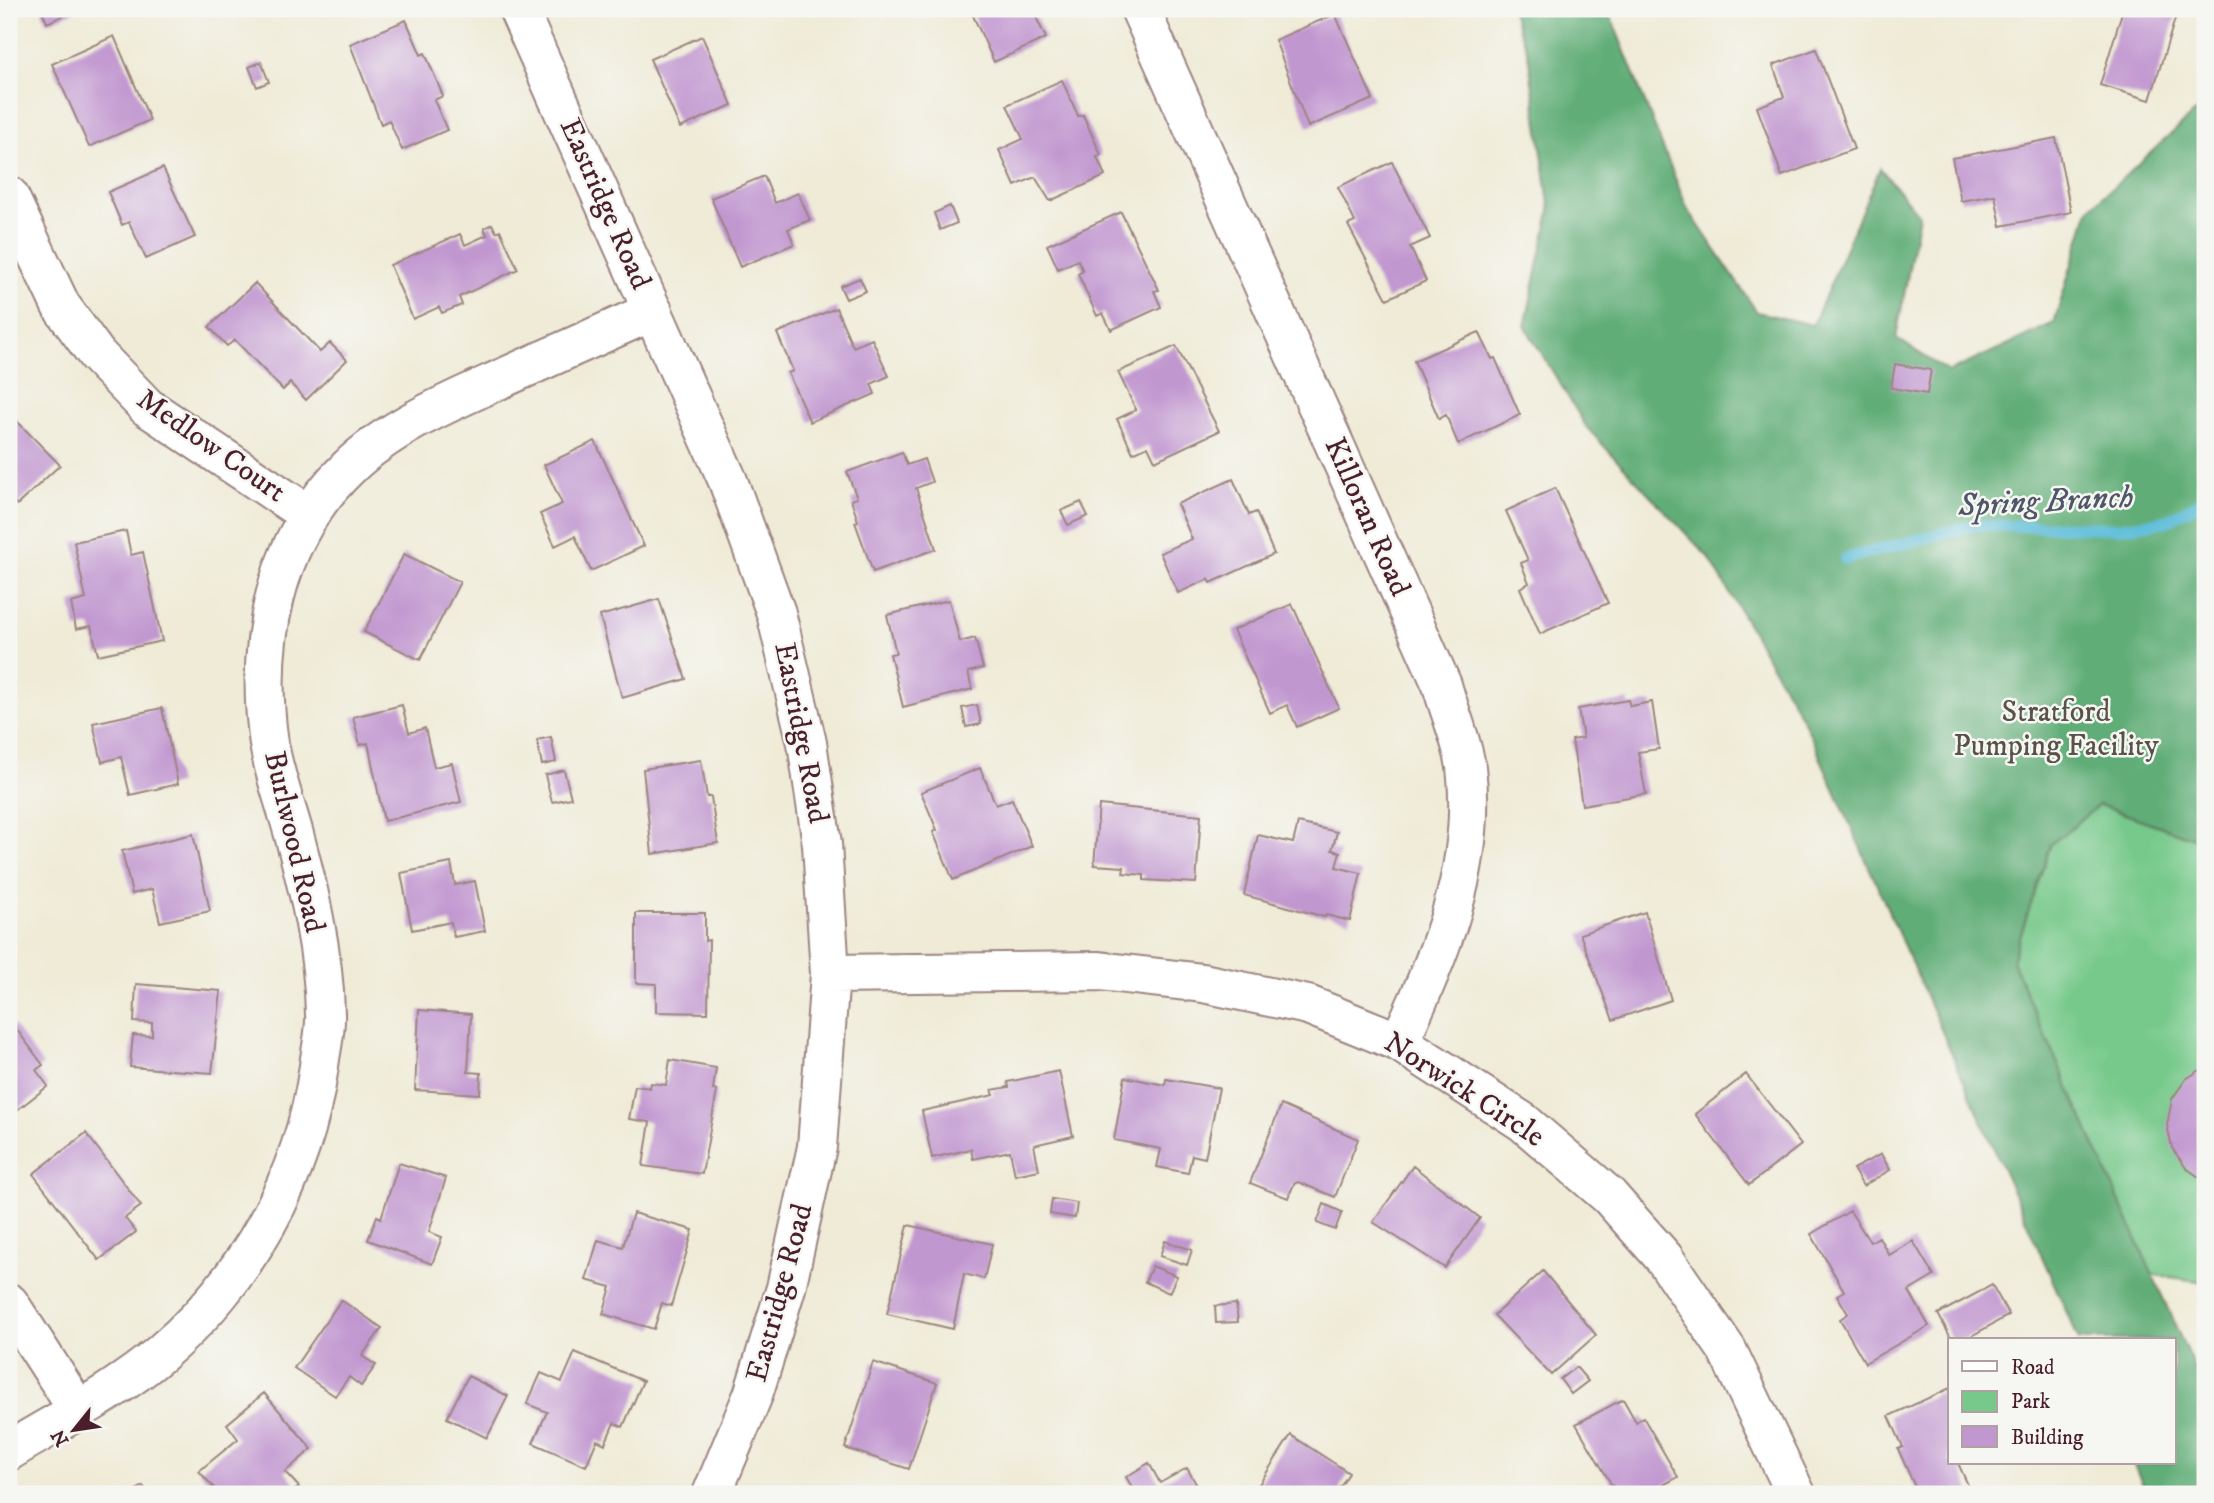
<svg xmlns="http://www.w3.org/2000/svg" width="2214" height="1503" font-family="'IM FELL DW Pica',serif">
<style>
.green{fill:#77c98b;stroke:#60745b;stroke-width:2}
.forest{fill:#61ad77;stroke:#566651;stroke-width:2}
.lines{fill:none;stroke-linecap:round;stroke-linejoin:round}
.stream{stroke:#59bbd8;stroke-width:12}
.building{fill:#c197d0}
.minor-casing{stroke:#9c8581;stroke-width:42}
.minor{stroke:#fff;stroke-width:38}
.labels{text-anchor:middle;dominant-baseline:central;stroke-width:5;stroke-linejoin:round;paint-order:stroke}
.street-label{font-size:30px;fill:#4a1f2b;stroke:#f6f6f2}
.park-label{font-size:30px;fill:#585248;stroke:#f6f6f2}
.water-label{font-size:32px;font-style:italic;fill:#4f5668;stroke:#f6f6f2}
</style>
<rect width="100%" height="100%" fill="#f6f6f2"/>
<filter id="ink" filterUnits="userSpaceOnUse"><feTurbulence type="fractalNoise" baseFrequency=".0143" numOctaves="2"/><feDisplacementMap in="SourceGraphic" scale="14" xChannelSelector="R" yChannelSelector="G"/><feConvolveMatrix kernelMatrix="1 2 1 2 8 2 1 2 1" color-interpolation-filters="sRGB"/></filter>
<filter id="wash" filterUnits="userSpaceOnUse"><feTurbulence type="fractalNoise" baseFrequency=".00686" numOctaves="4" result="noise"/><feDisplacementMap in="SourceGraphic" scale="28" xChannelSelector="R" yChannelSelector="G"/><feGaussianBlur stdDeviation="1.57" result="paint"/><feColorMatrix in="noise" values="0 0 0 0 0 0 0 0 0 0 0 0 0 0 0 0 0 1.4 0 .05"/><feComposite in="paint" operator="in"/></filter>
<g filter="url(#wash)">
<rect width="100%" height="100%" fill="#efebd7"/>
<path class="green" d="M 2205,585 L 2205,1282 L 2128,1271 L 1835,598 Z"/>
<path class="forest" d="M 1511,9 L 1605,9 L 1613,22 L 1687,208 L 1757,312 L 1813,325 L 1880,168 L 1919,215 L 1896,338 L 1949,372 L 2054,323 L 2089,209 L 2205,103 L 2205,842 L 2099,805 L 2051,844 L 2012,961 L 2205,1392 L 2205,1494 L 2147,1494 L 2133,1463 L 2174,1463 L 2174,1340 L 2079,1340 L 1805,723 L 1710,559 L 1587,428 L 1525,326 L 1550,211 L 1528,53 Z"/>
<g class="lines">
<path class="stream" d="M 1845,559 L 1974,525 L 2119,528 L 2167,521 L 2205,499"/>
</g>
<g id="blocks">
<path class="building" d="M 41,9 L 79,9 L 47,23 Z
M 970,9 L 1037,9 L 1034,13 L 1046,38 L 994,62 Z
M 2123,9 L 2178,9 L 2150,100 L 2100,85 Z
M 1335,14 L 1373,99 L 1308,127 L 1275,40 Z
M 406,20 L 421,55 L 425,53 L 443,96 L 434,100 L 447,130 L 402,150 L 389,120 L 381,124 L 350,44 Z
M 114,36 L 150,120 L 89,147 L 52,64 Z
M 702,36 L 732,105 L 680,128 L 650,59 Z
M 1816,49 L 1854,149 L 1782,176 L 1757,107 L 1784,97 L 1773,65 Z
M 261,62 L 269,82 L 257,87 L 249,67 Z
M 1062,80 L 1078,116 L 1083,115 L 1101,155 L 1097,157 L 1105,176 L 1050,201 L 1035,177 L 1015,186 L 999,150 L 1023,139 L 1007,105 Z
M 2056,138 L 2071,212 L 2001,226 L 1995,195 L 1961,201 L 1952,158 Z
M 1392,162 L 1430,238 L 1410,247 L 1426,281 L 1387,299 L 1348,225 L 1355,222 L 1338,187 Z
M 163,168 L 195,237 L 146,259 L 129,222 L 122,225 L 108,192 Z
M 764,176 L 775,203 L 798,193 L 810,220 L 788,229 L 794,244 L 740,267 L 711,198 Z
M 950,206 L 957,223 L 940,230 L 934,213 Z
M 1121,212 L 1159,290 L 1154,291 L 1161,307 L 1111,330 L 1103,313 L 1097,316 L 1078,274 L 1083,271 L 1078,260 L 1058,269 L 1047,245 Z
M 492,224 L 496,232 L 500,230 L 518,269 L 459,297 L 462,305 L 442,313 L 439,307 L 413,319 L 390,265 L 460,234 L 465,245 L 487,235 L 484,228 Z
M 860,278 L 866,291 L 846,299 L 840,286 Z
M 255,283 L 320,352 L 330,343 L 347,360 L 306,400 L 290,383 L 283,390 L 235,340 L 227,346 L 209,327 Z
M 836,308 L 853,347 L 872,339 L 889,376 L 871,384 L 875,394 L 810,422 L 788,373 L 793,371 L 777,333 Z
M 1479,332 L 1492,359 L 1495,358 L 1520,415 L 1458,444 L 1446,415 L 1439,419 L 1414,361 Z
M 1176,346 L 1219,431 L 1155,461 L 1148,446 L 1133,453 L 1117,419 L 1136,410 L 1118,372 Z
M 1895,364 L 1931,370 L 1927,394 L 1891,388 Z
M 9,413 L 60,465 L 17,505 L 9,496 Z
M 595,441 L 644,546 L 591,571 L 575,536 L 555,546 L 540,514 L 562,504 L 544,465 Z
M 902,452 L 907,465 L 924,459 L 932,482 L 916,488 L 936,549 L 873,572 L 855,522 L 858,521 L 851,500 L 857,498 L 847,472 Z
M 1233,479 L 1249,515 L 1256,512 L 1274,554 L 1211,583 L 1209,579 L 1178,593 L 1160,553 L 1192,539 L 1177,504 Z
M 1555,488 L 1608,603 L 1540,634 L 1520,588 L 1529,583 L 1521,563 L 1528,560 L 1506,511 Z
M 1081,502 L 1088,516 L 1068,525 L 1061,511 Z
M 126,531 L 131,555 L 143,552 L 162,641 L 98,655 L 91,626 L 76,629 L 71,603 L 86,599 L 74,542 Z
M 404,554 L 460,582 L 420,660 L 364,632 Z
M 659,599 L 686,679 L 622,698 L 600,616 Z
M 949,600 L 960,642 L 975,638 L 983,668 L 968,672 L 972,689 L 903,707 L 890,654 L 896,653 L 887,615 Z
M 1292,604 L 1339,708 L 1297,727 L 1287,705 L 1270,713 L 1233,630 Z
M 1628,700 L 1630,706 L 1652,702 L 1659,749 L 1638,752 L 1646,794 L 1582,805 L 1572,740 L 1583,738 L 1578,709 Z
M 402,705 L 409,733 L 425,728 L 434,767 L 452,763 L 461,802 L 384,821 L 368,743 L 360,745 L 353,717 Z
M 977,705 L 981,724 L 966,727 L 962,708 Z
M 162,708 L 178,784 L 130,795 L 121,757 L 102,762 L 93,723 Z
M 551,737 L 556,762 L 542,765 L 537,740 Z
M 701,760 L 707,797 L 711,797 L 718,843 L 652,854 L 643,769 Z
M 980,768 L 996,805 L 1012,799 L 1032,846 L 953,880 L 933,832 L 937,830 L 921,792 Z
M 564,770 L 571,798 L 552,802 L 545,775 Z
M 1099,805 L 1201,815 L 1196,883 L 1144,880 L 1144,875 L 1123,873 L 1124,867 L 1094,865 Z
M 1298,823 L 1337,832 L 1332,850 L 1340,852 L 1336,867 L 1361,873 L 1350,921 L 1326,915 L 1325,917 L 1244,895 L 1258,835 L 1293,843 Z
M 193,834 L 210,911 L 160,922 L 152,889 L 132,894 L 122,851 Z
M 451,863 L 455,885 L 475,881 L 485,931 L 454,937 L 451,922 L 412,930 L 401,873 Z
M 1645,912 L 1671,1000 L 1613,1020 L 1580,934 Z
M 636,913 L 705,913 L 705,941 L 709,940 L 708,1013 L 656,1012 L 656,984 L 636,983 Z
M 136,984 L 221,991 L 212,1073 L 130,1067 L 133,1035 L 152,1036 L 152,1023 L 134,1022 Z
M 419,1010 L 471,1014 L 468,1072 L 481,1073 L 480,1094 L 415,1090 Z
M 9,1019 L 43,1065 L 36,1070 L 48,1086 L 12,1114 L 9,1111 Z
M 670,1060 L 716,1068 L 713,1090 L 717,1091 L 702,1174 L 643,1166 L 650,1122 L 629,1119 L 635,1086 L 650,1088 L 651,1083 L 666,1085 Z
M 2205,1067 L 2205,1181 L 2186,1168 L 2172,1148 L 2167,1125 L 2172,1099 L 2186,1079 Z
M 1059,1071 L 1073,1136 L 1034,1145 L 1039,1170 L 1015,1175 L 1010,1151 L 973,1159 L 971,1149 L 932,1158 L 922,1111 L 994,1095 L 992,1090 L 1009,1087 L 1008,1082 Z
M 1746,1074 L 1801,1145 L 1749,1185 L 1695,1114 Z
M 1125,1077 L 1165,1085 L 1166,1079 L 1219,1088 L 1205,1158 L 1192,1155 L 1188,1173 L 1157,1167 L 1161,1149 L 1114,1140 Z
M 1281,1105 L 1358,1139 L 1335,1197 L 1298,1182 L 1294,1184 L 1288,1198 L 1250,1183 Z
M 86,1133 L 141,1206 L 125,1218 L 136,1232 L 99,1260 L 33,1174 Z
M 1881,1154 L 1890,1170 L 1863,1186 L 1853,1169 Z
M 399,1163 L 446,1178 L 429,1232 L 442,1237 L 432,1264 L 368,1240 L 377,1216 L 381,1218 Z
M 1413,1166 L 1480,1218 L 1445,1268 L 1373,1222 Z
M 1052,1199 L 1077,1203 L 1075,1218 L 1050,1214 Z
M 1324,1204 L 1342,1212 L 1335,1230 L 1317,1223 Z
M 1850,1211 L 1870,1242 L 1879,1237 L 1889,1255 L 1913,1241 L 1934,1276 L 1909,1291 L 1929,1326 L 1865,1363 L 1840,1319 L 1848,1314 L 1837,1295 L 1844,1291 L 1811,1234 Z
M 633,1213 L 693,1230 L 671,1306 L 662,1303 L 654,1329 L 603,1314 L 611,1287 L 586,1280 L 598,1240 L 623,1247 Z
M 908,1225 L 992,1244 L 984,1279 L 964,1274 L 953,1329 L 887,1314 Z
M 1165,1241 L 1192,1250 L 1187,1265 L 1160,1256 Z
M 1152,1266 L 1177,1276 L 1169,1293 L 1145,1282 Z
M 1543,1271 L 1596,1335 L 1551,1375 L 1494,1315 Z
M 1992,1285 L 2009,1315 L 1964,1340 L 1952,1340 L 1938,1314 Z
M 341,1300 L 382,1328 L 362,1356 L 376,1365 L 361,1386 L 349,1377 L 335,1396 L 294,1368 Z
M 1236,1304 L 1238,1322 L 1216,1323 L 1215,1306 Z
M 575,1352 L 643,1381 L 623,1427 L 614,1423 L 605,1444 L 597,1440 L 586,1466 L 533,1443 L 547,1412 L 527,1404 L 541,1373 L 562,1382 Z
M 873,1362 L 937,1383 L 909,1469 L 845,1448 Z
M 1576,1367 L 1588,1381 L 1571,1394 L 1560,1379 Z
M 468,1376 L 508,1396 L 487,1438 L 447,1418 Z
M 1950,1388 L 1950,1463 L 1958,1463 L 1972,1494 L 1918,1494 L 1898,1449 L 1903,1447 L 1889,1416 Z
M 264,1393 L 312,1449 L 285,1472 L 299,1487 L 290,1494 L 219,1494 L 199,1471 L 238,1439 L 227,1424 Z
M 1623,1399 L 1636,1422 L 1643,1417 L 1678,1477 L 1647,1494 L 1617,1494 L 1576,1424 Z
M 1291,1435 L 1349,1473 L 1339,1489 L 1347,1494 L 1264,1494 L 1256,1489 Z
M 1149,1463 L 1160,1483 L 1187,1468 L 1202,1494 L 1136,1494 L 1126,1477 Z
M 143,1486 L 149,1494 L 130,1494 Z"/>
</g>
</g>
<g filter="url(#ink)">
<use href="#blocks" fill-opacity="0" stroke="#9c8581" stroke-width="2"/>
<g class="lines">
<defs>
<path id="minor" d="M 518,9 L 728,481 L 776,613 L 807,743 L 822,844 L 830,974 L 817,1147 L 786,1288 L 753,1395 L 712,1494
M 1140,9 L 1442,685 C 1449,711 1462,740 1466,767 C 1478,865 1440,956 1399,1042
M 9,196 L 61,306 L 97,355 L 147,407 L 309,515
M 830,974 L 1099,971 L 1203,983 L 1308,1005 L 1399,1042 L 1523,1122 L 1609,1196 L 1664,1258 L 1727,1350 L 1796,1494
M 9,1303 L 78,1410
M 9,1451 C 58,1421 117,1391 160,1354 C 246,1281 304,1178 319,1066 C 321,1049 326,1031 325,1014 C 324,953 309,890 293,831 C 285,803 274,773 269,744 C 255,645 273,540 348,468 C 390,427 450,402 503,378 C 553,356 603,333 653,311"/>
</defs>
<use href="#minor" class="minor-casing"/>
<use href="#minor" class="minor"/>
</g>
</g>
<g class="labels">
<g class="street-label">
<text transform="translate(605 204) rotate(66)">Eastridge Road</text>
<text transform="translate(211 446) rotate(35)">Medlow Court</text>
<text transform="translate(1367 517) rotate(66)">Killoran Road</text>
<text transform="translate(801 733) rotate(79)">Eastridge Road</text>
<text transform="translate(294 842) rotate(77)">Burlwood Road</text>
<text transform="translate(1464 1090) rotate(33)">Norwick Circle</text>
<text transform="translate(780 1293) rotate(-75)">Eastridge Road</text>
</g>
<g class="park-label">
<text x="2056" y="712">Stratford<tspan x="2056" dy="34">Pumping Facility</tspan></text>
</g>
<g class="water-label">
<text transform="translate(2046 502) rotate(-3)">Spring Branch</text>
</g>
</g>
<rect width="2214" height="1503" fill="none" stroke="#f6f6f2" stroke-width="35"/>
<rect x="1948" y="1338" width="228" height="126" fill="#f6f6f2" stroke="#b1a0a2" stroke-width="2"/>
<rect x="1962" y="1361" width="35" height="10" fill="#ffffff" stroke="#b1a0a2" stroke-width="2"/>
<text x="2011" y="1374" font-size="21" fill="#4a1f2b">Road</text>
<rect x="1962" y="1391" width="35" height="21" fill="#77c98b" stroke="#b1a0a2" stroke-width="2"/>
<text x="2011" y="1408" font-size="21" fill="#4a1f2b">Park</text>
<rect x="1962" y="1426" width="35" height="21" fill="#c197d0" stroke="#b1a0a2" stroke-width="2"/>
<text x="2011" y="1444" font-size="21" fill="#4a1f2b">Building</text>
<g transform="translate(74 1430) rotate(240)" stroke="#f6f6f2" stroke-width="5" paint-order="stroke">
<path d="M0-5L12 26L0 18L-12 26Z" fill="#4a1f2b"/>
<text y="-10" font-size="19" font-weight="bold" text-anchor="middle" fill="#4a1f2b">N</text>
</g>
</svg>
